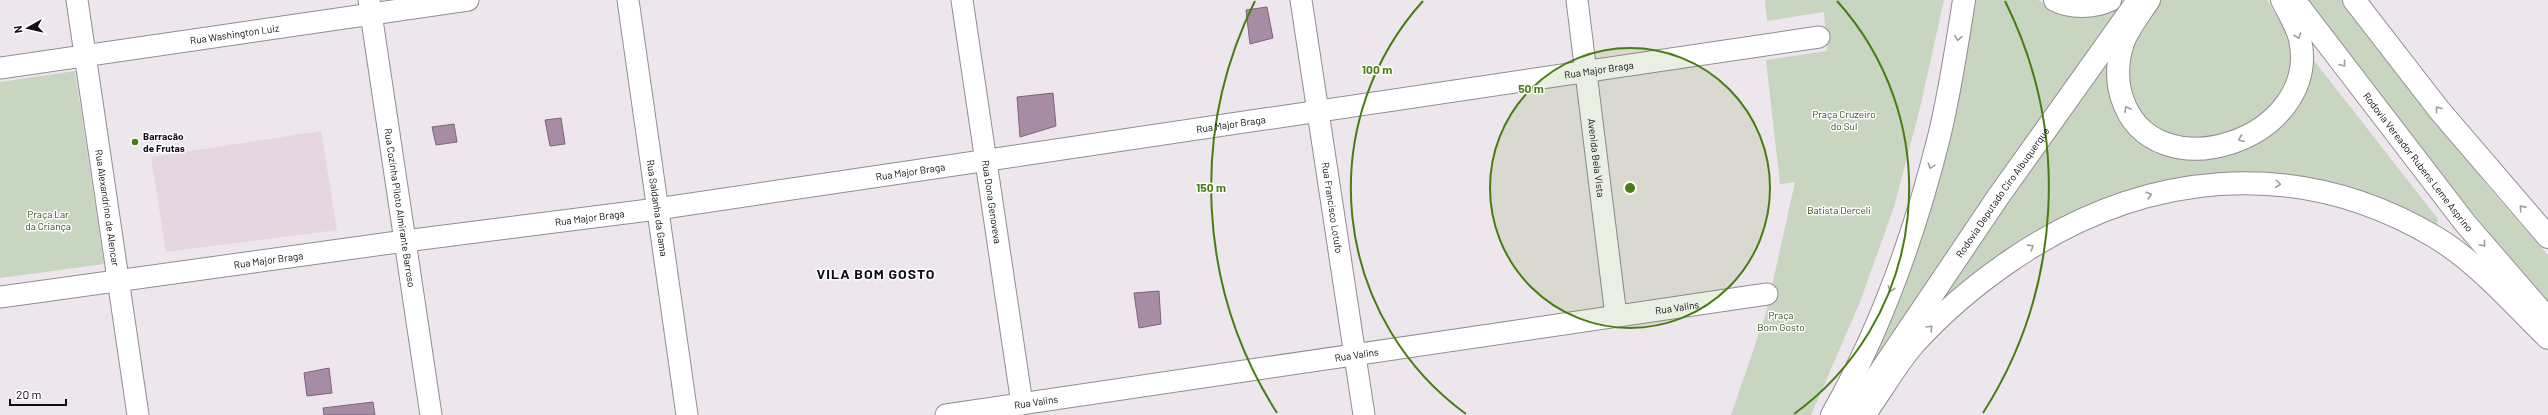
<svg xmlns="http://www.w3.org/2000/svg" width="2548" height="415" font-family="Barlow,sans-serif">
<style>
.built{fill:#e4d7e2}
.green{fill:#c8d5c0}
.water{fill:#a78ca4;stroke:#796677}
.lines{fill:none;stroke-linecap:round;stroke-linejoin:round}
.minor-casing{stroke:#928c92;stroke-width:23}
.primary-casing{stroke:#928c92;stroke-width:24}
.motorway-casing{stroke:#928c92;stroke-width:24}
.minor{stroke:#fff;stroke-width:21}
.primary{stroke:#fff;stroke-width:22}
.motorway{stroke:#fff;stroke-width:22}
.oneway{stroke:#9f9e9f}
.ring{fill:none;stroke:#487d10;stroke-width:2}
.poi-dot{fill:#487d10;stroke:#fff;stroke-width:1.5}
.labels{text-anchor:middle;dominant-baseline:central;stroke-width:3;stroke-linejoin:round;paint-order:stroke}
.street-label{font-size:10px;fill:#0f0d0f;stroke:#fff}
.park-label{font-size:10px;fill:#2f481b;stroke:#fff}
.poi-label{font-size:10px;font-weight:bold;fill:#0f0d0f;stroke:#fff;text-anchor:start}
.district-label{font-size:14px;font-weight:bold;letter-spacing:1px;fill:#0f0d0f;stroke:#fff}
.centre{fill:#487d10;stroke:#fff;stroke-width:2}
.ring-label{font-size:12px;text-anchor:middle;font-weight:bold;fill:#487d10;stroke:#fff;stroke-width:3;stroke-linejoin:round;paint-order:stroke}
</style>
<rect width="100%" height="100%" fill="#ede6ec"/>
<path class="built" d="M 321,131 L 337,230 L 166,252 L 151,157 Z"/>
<path class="green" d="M 1765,0 L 1944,0 L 1920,108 L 1894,207 L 1860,302 L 1811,415 L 1731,415 L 1766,313 L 1795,182 L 1780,184 L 1766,60 L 1827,51 L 1824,12 L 1767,21 Z
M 1973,0 L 2038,0 L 2064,13 L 2102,13 L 2126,0 L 2046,110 L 1873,364 L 1868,365 Z
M 2160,0 L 2267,0 L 2286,31 L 2290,51 L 2290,70 L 2275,105 L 2240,132 L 2187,141 L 2167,135 L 2150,124 L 2135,106 L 2126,83 L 2128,56 Z
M 2308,0 L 2342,0 L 2490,189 L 2548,255 L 2548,301 L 2468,208 Z
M 2109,54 L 2128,126 L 2228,153 L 2312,58 L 2438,219 L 2437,226 C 2338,173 2249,158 2140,188 C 2113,195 2083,205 2059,220 C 2043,229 2029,243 2014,255 C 1982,280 1951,305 1919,329 Z
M 75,71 L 104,264 L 0,278 L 0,82 Z"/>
<path class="water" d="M 1267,7 L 1273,38 L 1250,44 L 1246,10 Z
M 1053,93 L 1056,126 L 1020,137 L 1017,97 Z
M 561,118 L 565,144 L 550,146 L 545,120 Z
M 454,124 L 457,142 L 436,145 L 432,127 Z
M 1159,291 L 1161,324 L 1139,328 L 1134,293 Z
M 329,368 L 332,393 L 307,396 L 304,373 Z
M 373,402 L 375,415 L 324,415 L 323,408 Z"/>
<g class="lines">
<defs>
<g id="minor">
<path id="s1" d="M 77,0 L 138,415"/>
<path id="s2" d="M 369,0 L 431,415"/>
<path id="s3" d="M 628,0 L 687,415"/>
<path id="s4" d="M 962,0 L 1022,404"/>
<path id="s5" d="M 1301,0 L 1364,415"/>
<path id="s6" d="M 1577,0 L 1616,316"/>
<path id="s7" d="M 0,68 L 468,0"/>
<path id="s8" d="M 0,297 L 405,241 L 657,209 L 1819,37"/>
<path id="s9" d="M 946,415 L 1767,294"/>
</g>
<g id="primary">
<path id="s10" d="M 1842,415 L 1870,387 L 1998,197 L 2134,6"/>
</g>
<g id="motorway">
<path d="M 2055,0 C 2070,8 2094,8 2110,0"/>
<path d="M 2149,0 C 2141,12 2131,25 2125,38 C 2117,56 2116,80 2122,98 C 2153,195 2322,140 2300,39 C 2297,26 2288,12 2282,0"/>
<path id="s11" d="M 2294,0 L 2465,223 L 2548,319"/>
<path d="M 2354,0 L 2440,111 L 2548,237"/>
<path d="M 1832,415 C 1881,329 1915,233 1939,137 C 1950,92 1957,45 1964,0"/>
<path d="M 1864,415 C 1881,392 1895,366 1914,344 C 1942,313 1975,285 2010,261 C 2141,171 2295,154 2435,237 C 2477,262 2513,304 2548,338"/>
</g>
</defs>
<use href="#minor" class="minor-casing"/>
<use href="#primary" class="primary-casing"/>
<use href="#motorway" class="motorway-casing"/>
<use href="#minor" class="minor"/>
<use href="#primary" class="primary"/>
<use href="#motorway" class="motorway"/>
</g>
<defs><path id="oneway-chevron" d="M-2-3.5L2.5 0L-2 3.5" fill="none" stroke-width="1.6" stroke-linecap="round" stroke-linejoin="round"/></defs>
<g class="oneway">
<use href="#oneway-chevron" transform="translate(2298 36) rotate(71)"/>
<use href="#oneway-chevron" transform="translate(1958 38) rotate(99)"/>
<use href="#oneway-chevron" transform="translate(2343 64) rotate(52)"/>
<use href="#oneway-chevron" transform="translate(2127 109) rotate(-120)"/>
<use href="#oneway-chevron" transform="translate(2438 109) rotate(-128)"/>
<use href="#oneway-chevron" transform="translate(2241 139) rotate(157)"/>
<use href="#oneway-chevron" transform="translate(1931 166) rotate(106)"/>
<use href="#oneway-chevron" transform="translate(2278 184) rotate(6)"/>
<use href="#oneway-chevron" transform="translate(2149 195) rotate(-16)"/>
<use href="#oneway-chevron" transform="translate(2522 208) rotate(-132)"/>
<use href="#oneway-chevron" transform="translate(2483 244) rotate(50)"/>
<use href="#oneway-chevron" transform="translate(2031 247) rotate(-32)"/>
<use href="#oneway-chevron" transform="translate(1891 289) rotate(109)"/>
<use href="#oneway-chevron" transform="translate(1930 328) rotate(-46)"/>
</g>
<circle cx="1630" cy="188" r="140" fill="#487d10" fill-opacity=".12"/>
<g class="ring">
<circle cx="1630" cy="188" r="140"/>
<path d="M1466 414A279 279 0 0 1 1423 1M1837 1A279 279 0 0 1 1794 414"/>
<path d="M1277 413A419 419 0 0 1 1255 1M2005 1A419 419 0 0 1 1983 413"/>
</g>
<circle class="poi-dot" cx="135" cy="142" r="4"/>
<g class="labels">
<g class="street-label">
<text stroke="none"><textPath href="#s7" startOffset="237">Rua Washington Luiz</textPath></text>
<text stroke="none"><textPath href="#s8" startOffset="1615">Rua Major Braga</textPath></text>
<text stroke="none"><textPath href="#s8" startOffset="1243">Rua Major Braga</textPath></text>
<text stroke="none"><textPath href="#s6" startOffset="159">Avenida Bela Vista</textPath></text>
<text stroke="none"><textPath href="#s11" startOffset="204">Rodovia Vereador Rubens Leme Asprino</textPath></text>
<text stroke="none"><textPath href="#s8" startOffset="919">Rua Major Braga</textPath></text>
<text stroke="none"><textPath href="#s10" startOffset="275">Rodovia Deputado Ciro Albuquerque</textPath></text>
<text stroke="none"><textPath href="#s4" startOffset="204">Rua Dona Genoveva</textPath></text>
<text stroke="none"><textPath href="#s2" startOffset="210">Rua Cozinha Piloto Almirante Barroso</textPath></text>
<text stroke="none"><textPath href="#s1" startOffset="210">Rua Alexandrino de Alencar</textPath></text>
<text stroke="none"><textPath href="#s3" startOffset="210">Rua Saldanha da Gama</textPath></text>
<text stroke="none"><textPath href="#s5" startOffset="210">Rua Francisco Lotufo</textPath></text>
<text stroke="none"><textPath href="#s8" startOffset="595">Rua Major Braga</textPath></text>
<text stroke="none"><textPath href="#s8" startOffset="271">Rua Major Braga</textPath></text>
<text stroke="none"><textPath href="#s9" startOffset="739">Rua Valins</textPath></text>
<text stroke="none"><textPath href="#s9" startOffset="415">Rua Valins</textPath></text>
<text stroke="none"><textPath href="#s9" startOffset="91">Rua Valins</textPath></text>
</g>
<g class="park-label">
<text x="1844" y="114">Praça Cruzeiro<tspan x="1844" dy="12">do Sul</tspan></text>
<text x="1839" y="210">Batista Derceli</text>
<text x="48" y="214">Praça Lar<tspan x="48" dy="12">da Criança</tspan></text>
<text x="1781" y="315">Praça<tspan x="1781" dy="12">Bom Gosto</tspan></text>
</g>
<g class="poi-label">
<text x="143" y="136">Barracão<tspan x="143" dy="12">de Frutas</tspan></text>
</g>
<g class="district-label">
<text x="876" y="273">VILA BOM GOSTO</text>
</g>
</g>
<circle cx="1630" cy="188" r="6" class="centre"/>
<g class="ring-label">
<text x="1377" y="74">100 m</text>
<text x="1531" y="93">50 m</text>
<text x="1211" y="192">150 m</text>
</g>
<g transform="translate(28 28) rotate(262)" stroke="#ffffff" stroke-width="3" paint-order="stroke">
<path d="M0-3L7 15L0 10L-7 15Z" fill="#0f0d0f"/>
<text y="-6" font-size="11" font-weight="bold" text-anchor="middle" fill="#0f0d0f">N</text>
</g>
<path d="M10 399v6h56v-6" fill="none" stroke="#0f0d0f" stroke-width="2"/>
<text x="16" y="399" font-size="12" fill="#0f0d0f" stroke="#ffffff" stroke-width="3" paint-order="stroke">20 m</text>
</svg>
